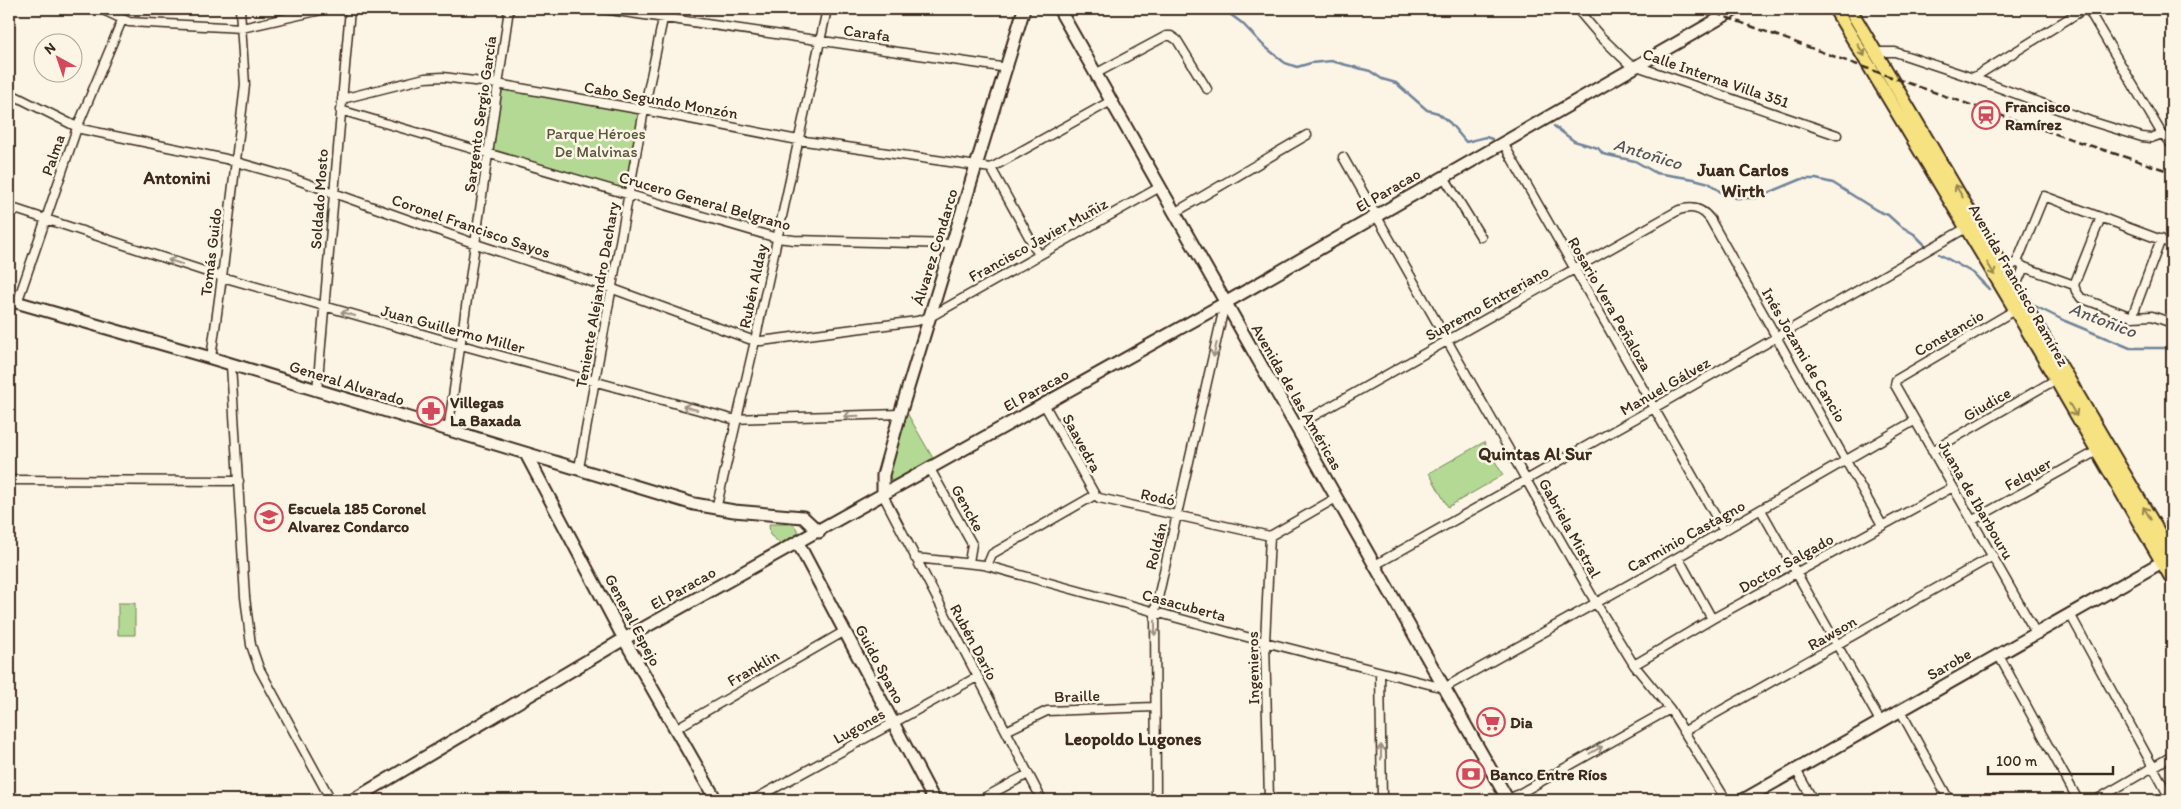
<svg xmlns="http://www.w3.org/2000/svg" width="2181" height="809" font-family="Itim,sans-serif">
<style>
.green{fill:#b3d994;stroke:#778259}
.lines{fill:none;stroke-linecap:round;stroke-linejoin:round}
.stream{stroke:#6f8399;stroke-width:2.5}
.street-casing{stroke:#3b2a1e;stroke-width:11}
.secondary-casing{stroke:#3b2a1e;stroke-width:15}
.primary-casing{stroke:#3b2a1e;stroke-width:16}
.street{stroke:#fcf5e5;stroke-width:8}
.secondary{stroke:#fcf5e5;stroke-width:11}
.primary{stroke:#f6e281;stroke-width:12}
.rail{stroke:#3b2a1e;stroke-width:2.5;stroke-dasharray:8 4;stroke-linecap:butt}
.oneway{stroke:#988650}
.oneway2{stroke:#9c9082}
.labels{text-anchor:middle;dominant-baseline:central;stroke-width:5;stroke-linejoin:round;paint-order:stroke}
.street-label{font-size:16px;fill:#3b2a1e;stroke:#fcf5e5}
.poi-label{font-size:16px;font-weight:bold;fill:#3b2a1e;stroke:#fcf5e5;text-anchor:start}
.park-label{font-size:16px;fill:#59563c;stroke:#fcf5e5}
.water-label{font-size:18px;font-style:italic;fill:#55565c;stroke:#fcf5e5}
.neighbourhood-label{font-size:18px;font-weight:bold;fill:#3b2a1e;stroke:#fcf5e5}
</style>
<rect width="100%" height="100%" fill="#fcf5e5"/>
<filter id="ink" filterUnits="userSpaceOnUse"><feTurbulence type="fractalNoise" baseFrequency=".02" numOctaves="2"/><feDisplacementMap in="SourceGraphic" scale="10" xChannelSelector="R" yChannelSelector="G"/><feConvolveMatrix kernelMatrix="1 2 1 2 8 2 1 2 1" color-interpolation-filters="sRGB"/></filter>
<g filter="url(#ink)">
<path class="green" d="M 497,84 L 644,110 L 629,194 L 488,151 Z
M 907,413 L 934,460 L 892,481 L 888,473 Z
M 1484,442 L 1503,475 L 1448,507 L 1429,473 Z
M 769,524 L 793,524 L 799,532 L 797,537 L 781,544 L 770,535 Z
M 118,603 L 135,603 L 135,635 L 118,635 Z"/>
<g class="lines">
<path class="stream" d="M 1223,9 L 1242,23 L 1263,45 L 1285,63 L 1297,67 L 1311,63 L 1331,61 L 1370,71 L 1382,79 L 1396,83 L 1427,110 L 1438,113 L 1450,123 L 1466,142 L 1486,137 L 1492,139
M 1554,126 L 1574,141 L 1598,148 L 1603,154 L 1635,161 L 1656,173 L 1694,179 L 1709,183 L 1722,193 L 1736,198 L 1756,198 L 1802,179 L 1816,179 L 1833,183 L 1876,210 L 1888,215 L 1899,225 L 1914,234 L 1926,246
M 1939,254 L 1973,273 L 1989,289
M 2029,303 L 2065,321 L 2130,348 L 2172,348"/>
<defs>
<path id="street" d="M 101,9 L 129,22 L 242,28 L 326,9
M 603,9 L 1008,68
M 1577,9 L 1600,36 L 1628,63 L 1837,135
M 2088,9 L 2162,134
M 1876,52 L 1895,52 L 1973,78 L 2090,121 L 2142,137 L 2151,138 L 2162,134 L 2172,145
M 1095,74 L 1166,36 L 1171,36 L 1177,40 L 1207,89
M 1973,78 L 2084,9
M 9,93 L 81,129 L 226,159 L 289,177 L 476,244 L 613,289 L 749,339 L 761,341 L 917,321 L 930,317 L 1160,187
M 342,99 L 425,78 L 443,77 L 497,84 L 644,110 L 798,140 L 991,168 L 1039,255
M 340,110 L 777,238 L 794,240 L 953,244
M 1503,143 L 1724,531
M 1343,157 L 1596,603 L 1634,665 L 1670,709 L 1726,800
M 991,168 L 1111,101
M 1444,177 L 1481,237
M 9,207 L 222,277 L 461,345 L 732,419 L 900,414
M 1174,213 L 1307,135
M 2017,262 L 2024,267 L 2074,285 L 2076,291 L 2081,298 L 2132,317 L 2152,316 L 2172,323
M 2004,270 L 2017,262 L 2044,196 L 2172,244
M 2074,285 L 2101,217
M 2015,288 L 2024,267
M 17,303 L 77,128 L 122,20
M 2015,310 L 1896,380 L 1895,385 L 2036,633
M 2132,317 L 2161,239
M 211,358 L 222,277 L 245,85 L 240,9
M 231,365 L 245,597 L 251,645 L 259,668 L 331,800
M 317,391 L 350,9
M 1044,404 L 1095,495
M 1296,426 L 1679,210 C 1692,206 1702,208 1710,219 L 1882,525
M 448,431 L 509,9
M 1932,451 L 2055,380
M 579,468 L 644,110 L 665,9
M 930,469 L 972,544 L 969,562
M 9,480 L 239,481
M 883,495 L 1042,800
M 1095,495 L 1099,498 L 1270,536 L 1336,498
M 716,509 L 755,341 L 827,9
M 1761,510 L 1880,721
M 1973,520 L 2097,451
M 1678,557 L 1712,619
M 915,558 L 984,565 L 1265,642 L 1444,688 L 1678,557 L 1914,421
M 1375,565 L 1654,408 L 1966,228
M 987,566 L 992,554 L 1095,495
M 2070,614 L 2171,800
M 1998,654 L 2078,800
M 1634,665 L 1712,619 L 1953,487
M 1380,672 L 1382,800
M 1900,710 L 1949,800
M 675,729 L 845,631
M 1006,731 L 1047,711 L 1154,707
M 1683,732 L 1993,556
M 1796,770 L 1813,800
M 753,800 L 977,677
M 980,800 L 1028,774
M 1156,800 L 1155,611 L 1225,303
M 1269,800 L 1265,642 L 1270,536
M 1508,800 L 1670,709
M 2096,800 L 2172,756"/>
<path id="secondary" d="M 1059,9 L 1508,800
M 9,300 L 211,358 L 694,504 L 734,511 L 803,517 L 819,532
M 526,454 L 624,639 L 716,800
M 883,495 L 883,475 L 900,414 L 1024,9
M 798,543 L 934,800
M 353,800 L 624,639 L 1225,303 L 1736,9
M 1743,800 L 2169,558"/>
<path id="primary" d="M 1835,9 L 2015,309 L 2172,579
M 1850,9 L 2172,555"/>
</defs>
<use href="#street" class="street-casing"/>
<use href="#secondary" class="secondary-casing"/>
<use href="#primary" class="primary-casing"/>
<use href="#street" class="street"/>
<use href="#secondary" class="secondary"/>
<use href="#primary" class="primary"/>
<path class="rail" d="M 1704,9 C 1859,66 2014,122 2172,172"/>
</g>
<defs><path id="oneway-shaft" d="M-6 0H5M1.5-3L5.5 0L1.5 3" fill="none" stroke-width="1.6" stroke-linecap="round" stroke-linejoin="round" transform="scale(1.25)"/></defs>
<g class="oneway">
<use href="#oneway-shaft" transform="translate(1861 50) rotate(59)"/>
<use href="#oneway-shaft" transform="translate(1959 191) rotate(-121)"/>
<use href="#oneway-shaft" transform="translate(1991 269) rotate(59)"/>
<use href="#oneway-shaft" transform="translate(2073 410) rotate(60)"/>
<use href="#oneway-shaft" transform="translate(2147 513) rotate(-121)"/>
</g>
<g class="oneway2">
<use href="#oneway-shaft" transform="translate(175 262) rotate(-162)"/>
<use href="#oneway-shaft" transform="translate(348 314) rotate(-164)"/>
<use href="#oneway-shaft" transform="translate(1215 350) rotate(103)"/>
<use href="#oneway-shaft" transform="translate(690 408) rotate(-165)"/>
<use href="#oneway-shaft" transform="translate(851 416) rotate(178)"/>
<use href="#oneway-shaft" transform="translate(1155 628) rotate(91)"/>
<use href="#oneway-shaft" transform="translate(1596 750) rotate(-29)"/>
<use href="#oneway-shaft" transform="translate(1381 752) rotate(-90)"/>
</g>
</g>
<defs>
<symbol id="station-ring" viewBox="-11 -11 22 22"><circle r="9.5" fill="#fcf5e5" stroke="#d1495b" stroke-width="1.5"/><path d="M-3-6H3Q5-6 5-4V2Q5 4 3 4L4.5 6H3L1.5 4h-3L-3 6H-4.5L-3 4Q-5 4-5 2V-4Q-5-6-3-6ZM-3.5-4v3h7v-3ZM-3.5 1v1.5H-2V1ZM2 1v1.5H3.5V1Z" fill="#d1495b"/></symbol>
<symbol id="pharmacy-ring" viewBox="-11 -11 22 22"><circle r="9.5" fill="#fcf5e5" stroke="#d1495b" stroke-width="1.5"/><path d="M-2-6h4v4h4v4h-4v4h-4v-4h-4v-4h4Z" fill="#d1495b"/></symbol>
<symbol id="school-ring" viewBox="-11 -11 22 22"><circle r="9.5" fill="#fcf5e5" stroke="#d1495b" stroke-width="1.5"/><path d="M0-5L7-2L0 1L-7-2ZM-4 1L0 2.5L4 1V4Q0 6-4 4Z" fill="#d1495b"/></symbol>
<symbol id="supermarket-ring" viewBox="-11 -11 22 22"><circle r="9.5" fill="#fcf5e5" stroke="#d1495b" stroke-width="1.5"/><path d="M-6-5.5h2.5l.6 2H6L4.5 2H-2.5L-4.4-4H-6ZM-1.5 3.2a1.3 1.3 0 1 0 .1 0ZM3 3.2a1.3 1.3 0 1 0 .1 0Z" fill="#d1495b"/></symbol>
<symbol id="bank-ring" viewBox="-11 -11 22 22"><circle r="9.5" fill="#fcf5e5" stroke="#d1495b" stroke-width="1.5"/><path d="M-6-4H6V4H-6ZM0-2.3a2.3 2.3 0 1 0 0 4.6a2.3 2.3 0 1 0 0-4.6Z" fill="#d1495b"/></symbol>
</defs>
<g fill-rule="evenodd">
<use href="#station-ring" x="1970" y="99" width="32" height="32"/>
<use href="#pharmacy-ring" x="415" y="395" width="32" height="32"/>
<use href="#school-ring" x="253" y="501" width="32" height="32"/>
<use href="#supermarket-ring" x="1475" y="706" width="32" height="32"/>
<use href="#bank-ring" x="1455" y="758" width="32" height="32"/>
</g>
<g class="labels">
<g class="street-label">
<text transform="translate(867 33) rotate(8)">Carafa</text>
<text transform="translate(1716 78) rotate(19)">Calle Interna Villa 351</text>
<text transform="translate(661 100) rotate(10)">Cabo Segundo Monzón</text>
<text transform="translate(480 114) rotate(-82)">Sargento Sergio García</text>
<text transform="translate(53 155) rotate(-71)">Palma</text>
<text transform="translate(1388 190) rotate(-30)">El Paracao</text>
<text transform="translate(319 199) rotate(-86)">Soldado Mosto</text>
<text transform="translate(705 201) rotate(16)">Crucero General Belgrano</text>
<text transform="translate(471 226) rotate(19)">Coronel Francisco Sayos</text>
<text transform="translate(1038 240) rotate(-29)">Francisco Javier Muñiz</text>
<text transform="translate(935 247) rotate(-73)">Álvarez Condarco</text>
<text transform="translate(211 252) rotate(-83)">Tomás Guido</text>
<text transform="translate(2019 285) rotate(60)">Avenida Francisco Ramírez</text>
<text transform="translate(753 286) rotate(-78)">Rubén Alday</text>
<text transform="translate(597 295) rotate(-80)">Teniente Alejandro Dachary</text>
<text transform="translate(1487 303) rotate(-29)">Supremo Entreriano</text>
<text transform="translate(1610 304) rotate(60)">Rosario Vera Peñaloza</text>
<text transform="translate(453 329) rotate(15)">Juan Guillermo Miller</text>
<text transform="translate(1949 333) rotate(-30)">Constancio</text>
<text transform="translate(1804 355) rotate(60)">Inés Jozami de Cancio</text>
<text transform="translate(347 383) rotate(17)">General Alvarado</text>
<text transform="translate(1665 386) rotate(-30)">Manuel Gálvez</text>
<text transform="translate(1036 390) rotate(-29)">El Paracao</text>
<text transform="translate(1297 397) rotate(60)">Avenida de las Américas</text>
<text transform="translate(1987 404) rotate(-30)">Giudice</text>
<text transform="translate(1082 443) rotate(61)">Saavedra</text>
<text transform="translate(2028 474) rotate(-29)">Felquer</text>
<text transform="translate(1158 497) rotate(12)">Rodó</text>
<text transform="translate(1976 500) rotate(60)">Juana de Ibarbouru</text>
<text transform="translate(968 508) rotate(61)">Gencke</text>
<text transform="translate(1570 528) rotate(61)">Gabriela Mistral</text>
<text transform="translate(1686 536) rotate(-29)">Carminio Castagno</text>
<text transform="translate(1156 546) rotate(-76)">Roldán</text>
<text transform="translate(1786 563) rotate(-29)">Doctor Salgado</text>
<text transform="translate(683 588) rotate(-29)">El Paracao</text>
<text transform="translate(1184 605) rotate(15)">Casacuberta</text>
<text transform="translate(633 620) rotate(62)">General Espejo</text>
<text transform="translate(1832 633) rotate(-30)">Rawson</text>
<text transform="translate(974 642) rotate(62)">Rubén Darío</text>
<text transform="translate(880 664) rotate(62)">Guido Spano</text>
<text transform="translate(1949 664) rotate(-30)">Sarobe</text>
<text transform="translate(753 668) rotate(-30)">Franklin</text>
<text transform="translate(1253 668) rotate(-91)">Ingenieros</text>
<text transform="translate(1077 696) rotate(-2)">Braille</text>
<text transform="translate(859 726) rotate(-29)">Lugones</text>
</g>
<g class="poi-label">
<text x="2005" y="106">Francisco<tspan x="2005" dy="18">Ramírez</tspan></text>
<text x="450" y="402">Villegas<tspan x="450" dy="18">La Baxada</tspan></text>
<text x="288" y="508">Escuela 185 Coronel<tspan x="288" dy="18">Alvarez Condarco</tspan></text>
<text x="1510" y="722">Dia</text>
<text x="1490" y="774">Banco Entre Ríos</text>
</g>
<g class="park-label">
<text x="596" y="133">Parque Héroes<tspan x="596" dy="18">De Malvinas</tspan></text>
</g>
<g class="water-label">
<text transform="translate(1648 154) rotate(17)">Antoñico</text>
<text transform="translate(2103 320) rotate(21)">Antoñico</text>
</g>
<g class="neighbourhood-label">
<text x="1743" y="170">Juan Carlos<tspan x="1743" dy="21">Wirth</tspan></text>
<text x="177" y="178">Antonini</text>
<text x="1535" y="454">Quintas Al Sur</text>
<text x="1133" y="739">Leopoldo Lugones</text>
</g>
</g>
<rect width="2181" height="809" fill="none" stroke="#fcf5e5" stroke-width="30"/>
<rect x="15" y="15" width="2151" height="779" fill="none" stroke="#3b2a1e" stroke-width="2" filter="url(#ink)"/>
<g transform="translate(58 58) rotate(320)"><circle r="24" fill="#fcf5e5" stroke="#afa495"/>
<path d="M0-4L9 19L0 12L-9 19Z" fill="#d1495b"/>
<text y="-8" font-size="14" font-weight="bold" text-anchor="middle" fill="#3b2a1e">N</text>
</g>
<path d="M1988 766v8h125v-8" fill="none" stroke="#3b2a1e" stroke-width="2.5"/>
<text x="1996" y="766" font-size="15" fill="#3b2a1e" stroke="#fcf5e5" stroke-width="4" paint-order="stroke">100 m</text>
</svg>
